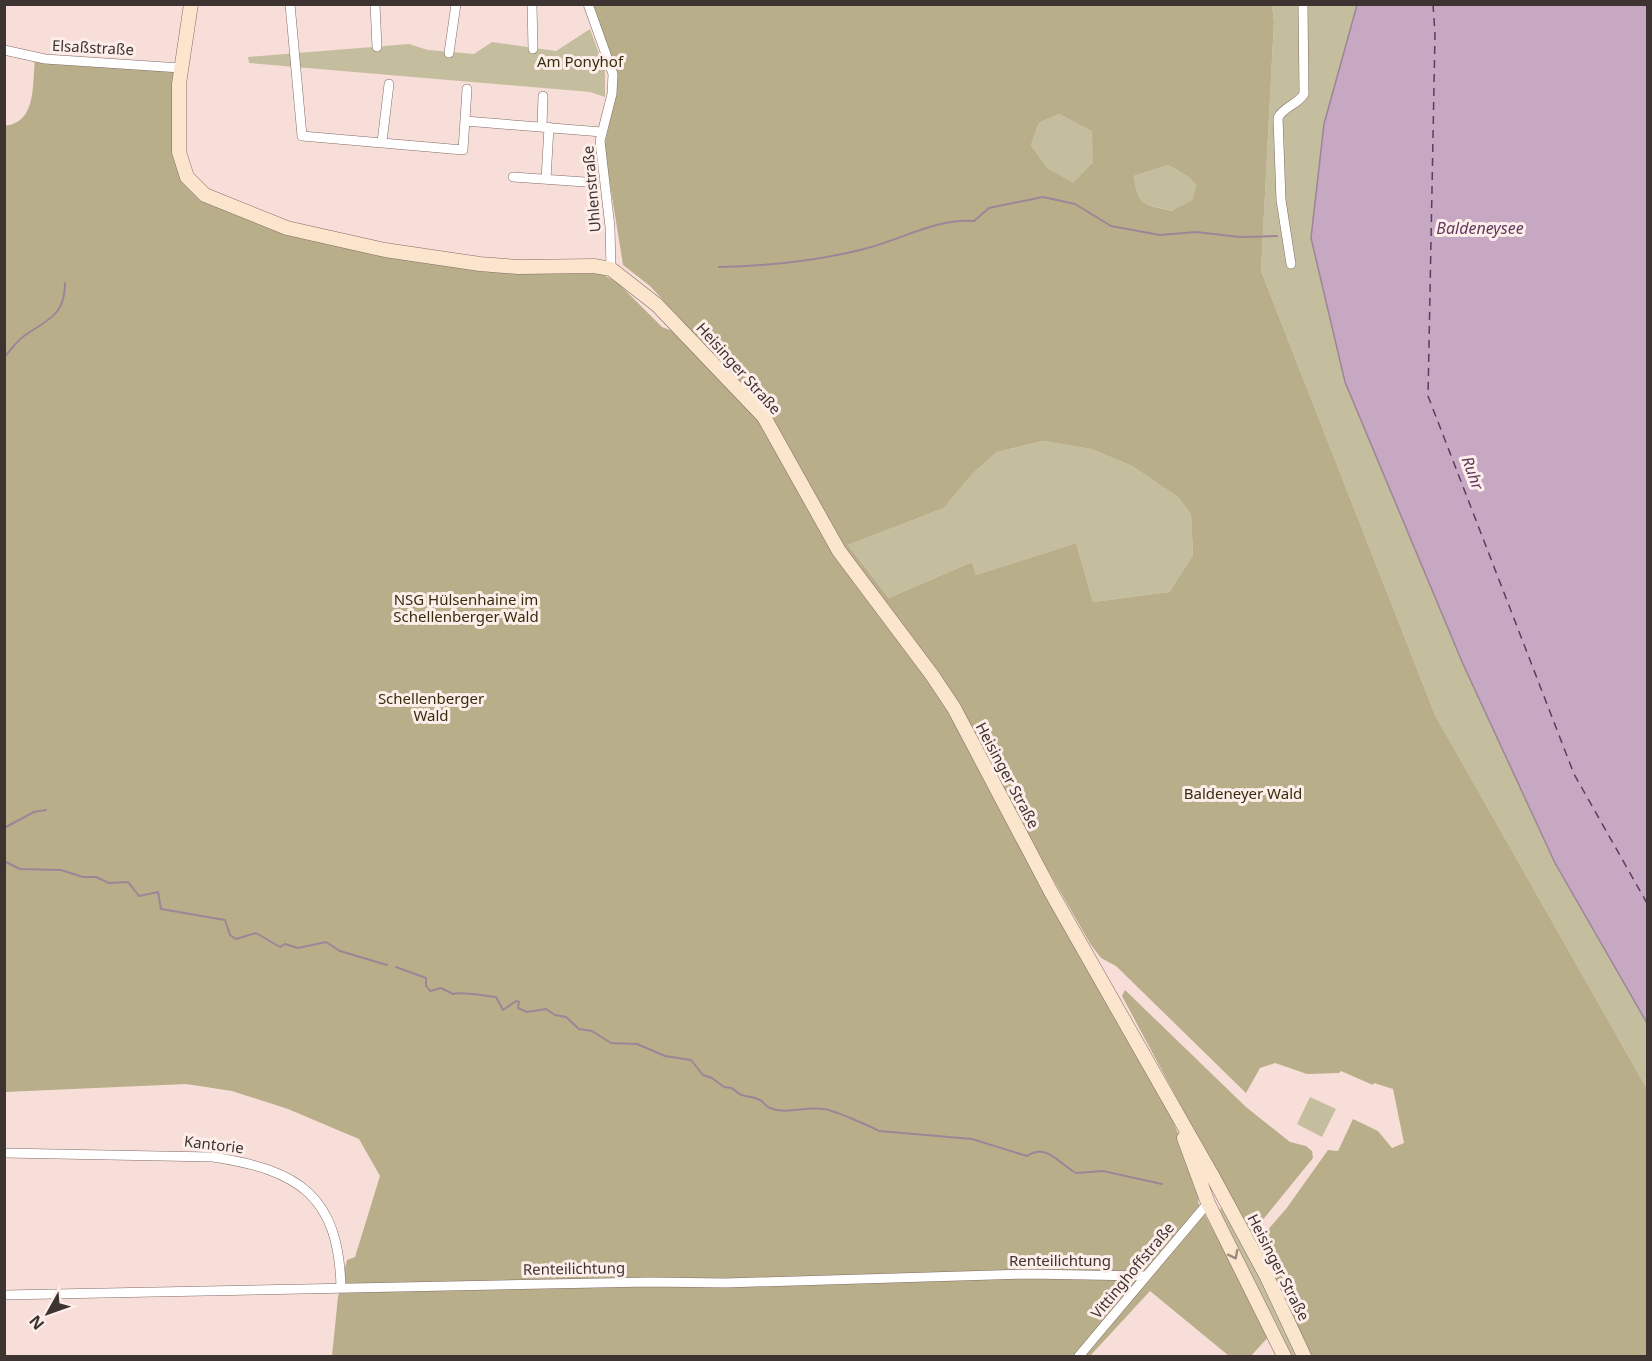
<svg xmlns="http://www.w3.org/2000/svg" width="1652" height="1361" font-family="'Noto Sans',sans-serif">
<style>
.green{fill:#c5be9e}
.forest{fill:#b8af8a;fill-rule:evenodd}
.water{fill:#c6a8c3;stroke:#9d8597;stroke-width:1.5}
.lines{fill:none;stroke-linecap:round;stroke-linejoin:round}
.stream{stroke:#9d8597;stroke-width:2}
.ferry{stroke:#623960;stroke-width:1.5;stroke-dasharray:8 6;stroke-linecap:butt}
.street-casing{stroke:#826b66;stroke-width:10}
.secondary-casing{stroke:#826b66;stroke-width:15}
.street{stroke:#fff;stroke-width:9}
.secondary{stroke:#fbe5cd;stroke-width:14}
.oneway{stroke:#9c8c7f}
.labels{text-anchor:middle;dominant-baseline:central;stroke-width:6;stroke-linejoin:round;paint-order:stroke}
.street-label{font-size:15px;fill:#3d3331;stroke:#feeeea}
.park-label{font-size:15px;fill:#352e0e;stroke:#feeeea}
.water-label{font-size:16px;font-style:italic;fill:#623960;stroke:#feeeea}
</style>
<rect width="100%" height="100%" fill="#f8ded8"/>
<path class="green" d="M 1272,5 L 1357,5 L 1324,124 L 1311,238 L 1345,382 L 1463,664 L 1555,863 L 1647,1023 L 1647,1089 L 1435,715 L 1261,271 L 1274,21 Z
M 590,29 L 605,70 L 605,97 L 590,92 L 249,63 L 248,57 L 409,44 L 428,50 L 474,54 L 492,42 L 556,51 Z
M 1059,114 L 1093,131 L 1093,162 L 1073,184 L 1047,168 L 1031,145 L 1039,123 Z
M 1168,165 L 1187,176 L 1196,185 L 1192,200 L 1173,211 C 1144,204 1138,207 1134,176 Z
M 1043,441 L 1091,449 L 1132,466 L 1178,497 L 1191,514 L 1193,555 L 1171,592 L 1093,602 L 1076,543 L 976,575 L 972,562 L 889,598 L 848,545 L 944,508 L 972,474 L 997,452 Z
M 1310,1097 L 1336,1109 L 1322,1137 L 1297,1124 Z
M 1223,1206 L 1224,1207 L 1299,1356 L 1288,1356 L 1219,1211 Z"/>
<path class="forest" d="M 592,5 L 1272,5 L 1274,21 L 1261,271 L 1435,715 L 1647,1089 L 1647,1356 L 1308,1356 L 1255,1247 L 1257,1242 L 1286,1209 L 1328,1150 L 1338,1151 L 1353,1119 L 1378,1131 L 1392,1148 L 1404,1143 L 1393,1089 L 1374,1083 L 1373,1085 L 1341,1071 L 1339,1073 L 1307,1074 L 1275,1063 L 1260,1068 L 1246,1093 L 1116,966 L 1101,958 L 1091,945 L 1020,822 L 841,545 L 779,429 L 767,413 L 650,286 L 623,265 L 604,147 L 615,98 ZM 1059,114 L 1092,131 L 1093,162 L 1073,183 L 1047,168 L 1031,145 L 1039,123 ZM 1168,165 L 1187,176 L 1196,185 L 1192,200 L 1172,211 C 1144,204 1138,207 1134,176 ZM 1043,441 L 1091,449 L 1132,466 L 1178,497 L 1191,514 L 1193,555 L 1170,592 L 1093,602 L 1076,543 L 976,575 L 972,562 L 889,598 L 848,545 L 944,508 L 972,474 L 997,452 Z
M 35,60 L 180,68 L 176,120 L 191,184 L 318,240 L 602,274 L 618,283 L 662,327 L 680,334 L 761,417 L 782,454 L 943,698 L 1168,1108 L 1197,1182 L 1200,1194 L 1198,1202 L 1270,1335 L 1251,1356 L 1229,1356 L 1150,1291 L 1090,1356 L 332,1356 L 338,1297 L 347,1260 L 355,1257 L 380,1176 L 359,1139 L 288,1109 L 232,1091 L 186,1084 L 5,1092 L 4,126 C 37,123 32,85 35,60 Z
M 1125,990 L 1246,1107 L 1290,1142 L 1306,1146 L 1312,1151 L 1313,1158 L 1253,1232 L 1249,1233 L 1122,996 Z"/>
<path class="water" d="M 1357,5 L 1647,5 L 1647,1023 L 1555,863 L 1463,664 L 1345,382 L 1311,238 L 1324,124 Z"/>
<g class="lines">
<path class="stream" d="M 719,267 C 767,266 817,261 864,249 C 901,240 936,218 974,221 L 989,208 L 1043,197 L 1075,204 L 1111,226 L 1160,235 L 1196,232 L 1240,237 L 1277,236
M 4,357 C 11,350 17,341 24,336 C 48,319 65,316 65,283
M 4,828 L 34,812 L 46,810
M 4,861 L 20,869 L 61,870 L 83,877 L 96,877 L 109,883 L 128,882 L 139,896 L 158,892 L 161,909 L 225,920 L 230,935 L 236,939 L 256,933 L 280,947 L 285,944 L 298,948 L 326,942 L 340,951 L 387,965
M 396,967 L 426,978 L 426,986 L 430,991 L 441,988 L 453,994 C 461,991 487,996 496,997 L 503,1010 L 516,1001 L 519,1002 L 518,1008 L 527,1012 L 546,1009 L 555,1015 L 566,1017 L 579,1029 L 592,1031 L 611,1043 L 637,1044 L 665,1056 L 691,1060 L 703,1075 L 712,1078 L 724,1087 L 732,1088 C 746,1101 747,1093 760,1100 C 764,1102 765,1106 770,1108 C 787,1115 805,1106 824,1109 C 833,1110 870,1126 879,1131 L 972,1139 L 1027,1156 C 1047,1143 1058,1163 1076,1173 L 1103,1171 L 1162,1184"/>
<path class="ferry" d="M 1433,4 L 1435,34 L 1428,396 L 1574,774 L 1648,905"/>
<defs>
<path id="street" d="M 290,4 L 302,136 L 463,150 L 467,89
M 375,4 L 377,47
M 532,4 L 533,49
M 588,4 L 613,74 L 612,94 L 600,141 L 610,227 L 611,269
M 4,50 L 45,59 L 181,68
M 449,53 L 456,4
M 465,121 L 602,132
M 542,127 L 543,96
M 382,142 L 389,84
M 513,177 L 585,182
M 546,179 L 549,127
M 1291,264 L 1281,200 L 1278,118 C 1283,107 1297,105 1304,94 L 1303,4
M 4,1153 L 213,1157 C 299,1170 339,1196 341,1288
M 4,1295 L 650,1282 L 726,1283 L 1027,1274 L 1144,1276
M 1079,1356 L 1208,1203"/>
<path id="secondary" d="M 191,4 L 179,84 L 179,152 L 187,177 L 205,195 L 287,228 L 385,250 L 480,264 L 518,267 L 594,266 L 611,269 L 657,305 L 764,417 L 839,551 L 932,675 L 954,708 L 1051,892 L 1213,1177 L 1267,1277 L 1304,1356
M 1184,1138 L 1208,1203 L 1284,1356"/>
</defs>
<use href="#street" class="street-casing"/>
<use href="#secondary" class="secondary-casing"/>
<use href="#street" class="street"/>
<use href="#secondary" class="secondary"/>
</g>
<defs><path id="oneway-chevron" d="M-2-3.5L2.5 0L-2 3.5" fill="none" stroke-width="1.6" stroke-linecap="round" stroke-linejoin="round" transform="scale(1.5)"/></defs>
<use class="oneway" href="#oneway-chevron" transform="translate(1234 1255) rotate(63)"/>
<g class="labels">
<g class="street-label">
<text transform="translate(93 47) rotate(3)">Elsaßstraße</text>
<text transform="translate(591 189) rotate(-95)">Uhlenstraße</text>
<text transform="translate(739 368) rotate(48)">Heisinger Straße</text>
<text transform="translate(1008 775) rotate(62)">Heisinger Straße</text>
<text transform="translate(214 1144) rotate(7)">Kantorie</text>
<text x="1060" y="1260">Renteilichtung</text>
<text transform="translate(1279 1267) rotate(63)">Heisinger Straße</text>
<text transform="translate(574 1268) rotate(-1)">Renteilichtung</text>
<text transform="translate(1132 1270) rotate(-50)">Vittinghoffstraße</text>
</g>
<g class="park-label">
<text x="580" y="61">Am Ponyhof</text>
<text x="466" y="599">NSG Hülsenhaine im<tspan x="466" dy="17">Schellenberger Wald</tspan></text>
<text x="431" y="698">Schellenberger<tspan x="431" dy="17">Wald</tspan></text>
<text x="1243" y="793">Baldeneyer Wald</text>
</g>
<g class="water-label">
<text x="1480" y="228">Baldeneysee</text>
<text transform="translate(1473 473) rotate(70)">Ruhr</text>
</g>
</g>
<rect width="1652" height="1361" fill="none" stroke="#3d3331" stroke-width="12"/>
<g transform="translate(48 1313) rotate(230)" stroke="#feeeea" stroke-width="4.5" paint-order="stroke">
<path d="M0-4.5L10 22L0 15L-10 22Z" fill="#3d3331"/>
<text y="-9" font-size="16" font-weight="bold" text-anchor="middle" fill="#3d3331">N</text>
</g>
</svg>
